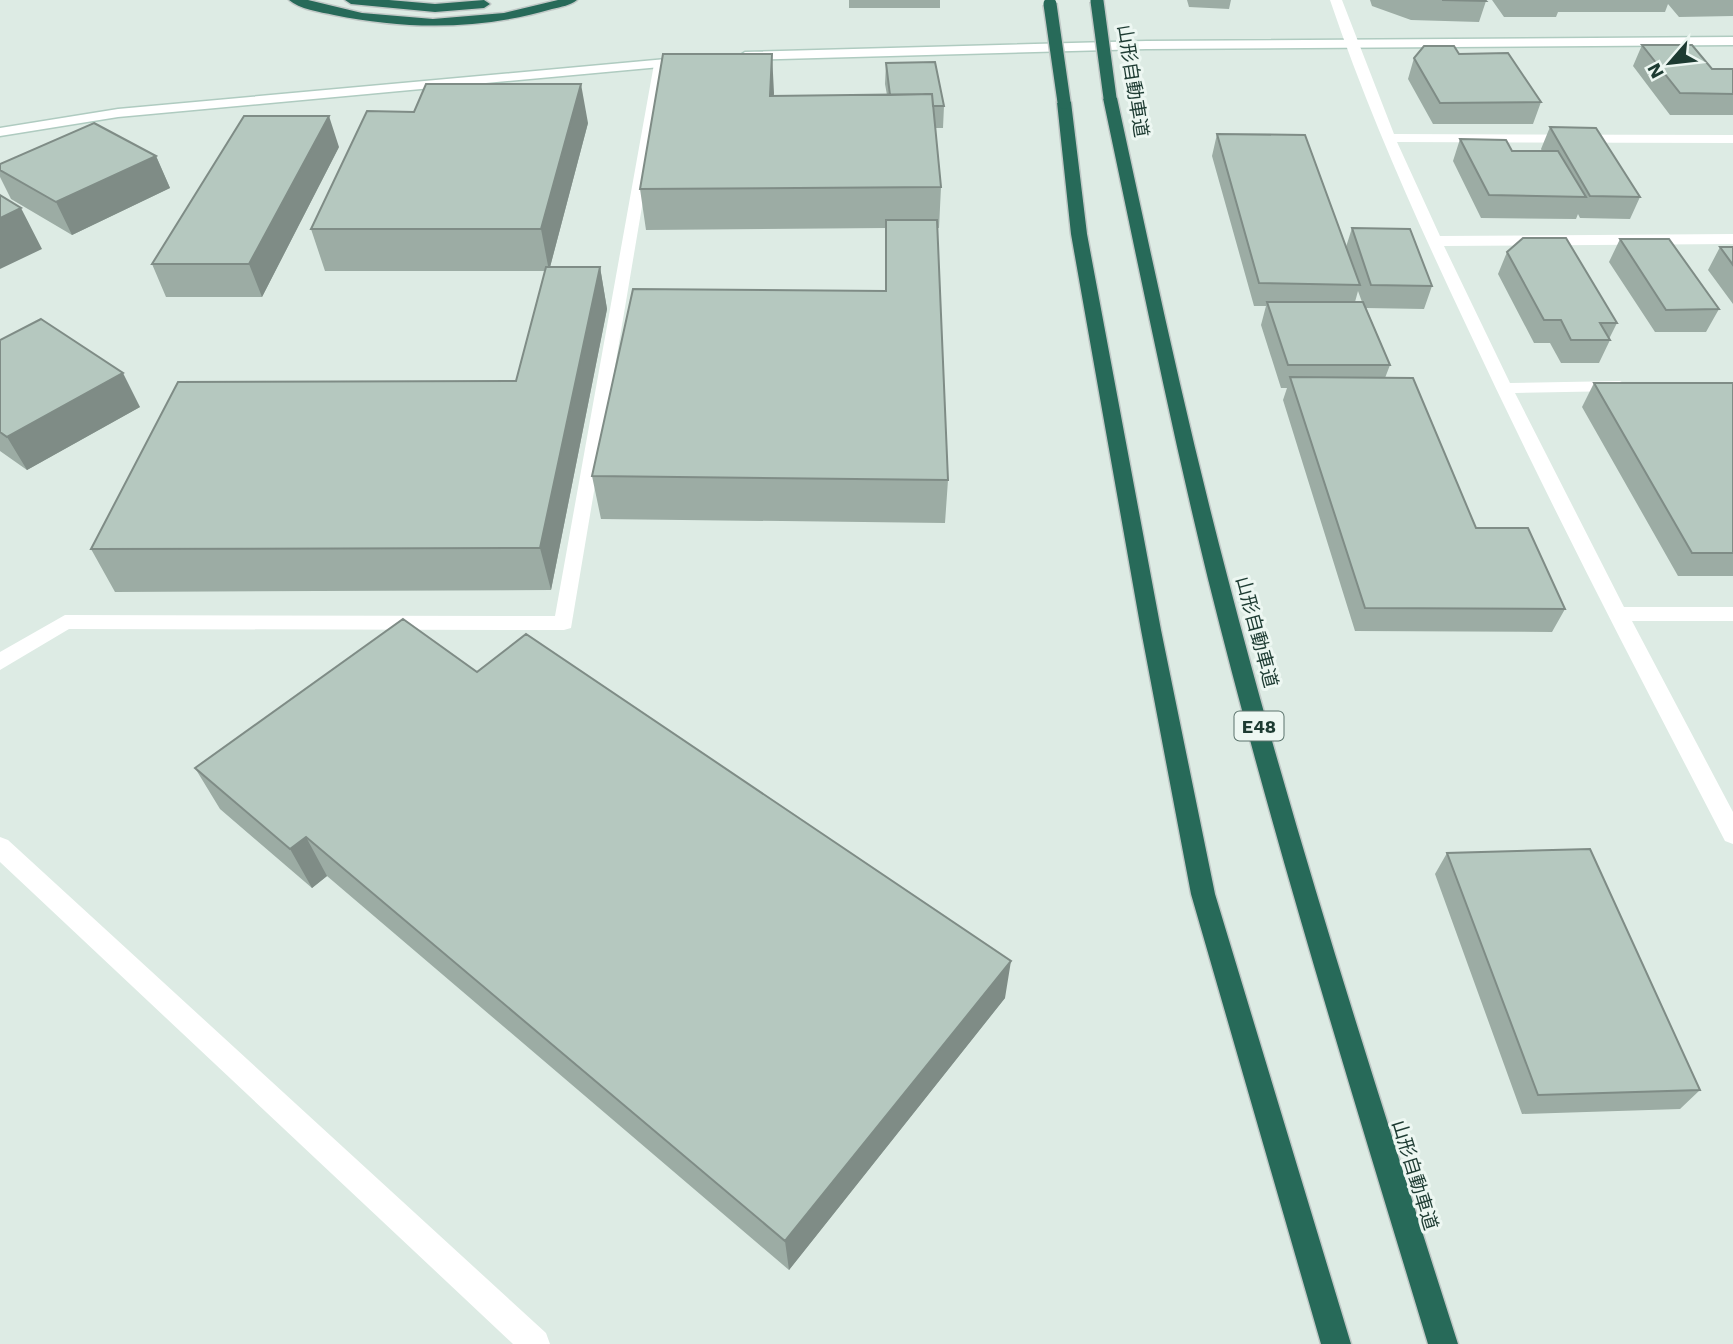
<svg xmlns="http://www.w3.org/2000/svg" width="1733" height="1344" font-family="'Work Sans','Noto Sans JP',sans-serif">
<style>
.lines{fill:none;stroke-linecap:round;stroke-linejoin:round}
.secondary-casing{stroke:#afcbc0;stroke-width:3}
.highway-casing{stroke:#c0c8c6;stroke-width:3}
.lane{fill:#fff;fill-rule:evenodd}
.street{fill:#fff;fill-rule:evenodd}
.secondary{fill:#fff;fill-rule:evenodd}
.highway{fill:#276a59;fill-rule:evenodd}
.highway-bridge-casing{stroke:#c0c8c6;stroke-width:16;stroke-linecap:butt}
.highway-bridge{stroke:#276a59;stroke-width:13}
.wall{fill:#9caca4;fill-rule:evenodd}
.shaded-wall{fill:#7f8c86}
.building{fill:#b5c8bf;stroke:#7f8c86;stroke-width:2}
.labels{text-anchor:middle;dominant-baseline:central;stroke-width:6;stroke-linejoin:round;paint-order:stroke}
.shield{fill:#edf7f2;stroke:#5b736c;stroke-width:2}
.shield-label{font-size:18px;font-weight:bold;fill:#1d3b32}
.street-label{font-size:19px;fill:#1d3b32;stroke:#edf7f2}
</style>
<rect width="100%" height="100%" fill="#ddebe4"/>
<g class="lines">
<defs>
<path id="secondary" d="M 1733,37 L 1733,45 L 1146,49 L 745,60 L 739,56 L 745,52 L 1146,41 Z
M 688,57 L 694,61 L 693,64 L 118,117 L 0,136 L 0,128 L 118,109 Z"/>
<path id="highway" d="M 289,0 L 308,0 L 362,13 L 433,19 L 504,13 L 558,0 L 577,0 C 571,5 561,7 552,9 C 481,30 407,30 334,15 C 320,12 299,9 289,0 Z
M 345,0 L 389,0 L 435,4 L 484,0 L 490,4 L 484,8 L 435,12 L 351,4 Z
M 1110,94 L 1117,98 C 1152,259 1186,420 1228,579 C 1295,837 1377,1090 1458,1344 L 1428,1344 C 1351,1090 1272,836 1208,579 C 1169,420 1137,258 1103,98 Z
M 1064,98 L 1071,102 L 1087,234 L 1161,630 L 1215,894 L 1351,1344 L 1321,1344 L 1191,894 L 1141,630 L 1071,234 L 1057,102 Z"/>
</defs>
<use href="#secondary" class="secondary-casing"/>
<use href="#highway" class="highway-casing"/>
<path class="lane" d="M 660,60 L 666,64 L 571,628 L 564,630 L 69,629 L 0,670 L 0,652 L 65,615 L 555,616 L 654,64 Z"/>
<path class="street" d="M 1330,0 L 1342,0 L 1394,134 L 1733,135 L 1733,143 L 1397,142 L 1440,236 L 1733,234 L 1733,244 L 1444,246 L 1510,383 L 1620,381 L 1629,386 L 1620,391 L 1515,393 L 1624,607 L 1733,607 L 1733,621 L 1632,621 L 1733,812 L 1733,844 L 1725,841 C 1636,670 1548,501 1467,327 C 1416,219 1368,112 1330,0 Z
M 0,837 L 8,840 L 546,1333 L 550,1344 L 513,1344 L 0,862 Z"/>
<use href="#secondary" class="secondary"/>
<use href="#highway" class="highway"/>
<defs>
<path id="highway-bridge" d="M 1097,1 L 1110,98
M 1050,4 L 1064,102"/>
</defs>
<use href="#highway-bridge" class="highway-bridge-casing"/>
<use href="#highway-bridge" class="highway-bridge"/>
</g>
<path class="wall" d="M 849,0 L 940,0 L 940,8 L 849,8 Z
M 1187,0 L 1231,0 L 1229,9 L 1189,7 Z
M 1370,0 L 1485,0 L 1486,1 L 1479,22 L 1411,20 L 1372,6 Z
M 1492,0 L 1733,0 L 1733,16 L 1679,17 L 1668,4 L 1665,12 L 1558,12 L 1556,17 L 1504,17 Z
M 1642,45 L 1712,69 L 1733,69 L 1733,115 L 1670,115 L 1633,66 Z
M 1459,54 L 1541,102 L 1533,124 L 1433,124 L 1408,79 L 1414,58 Z
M 886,63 L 944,106 L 943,128 L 935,128 L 941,187 L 939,228 L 937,228 L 948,480 L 945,523 L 601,519 L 592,476 L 885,291 L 886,228 L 646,230 L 640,189 L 774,96 L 887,95 L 885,84 Z
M 588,123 L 550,267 L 600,267 L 607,309 L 551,590 L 115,592 L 91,549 L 516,381 L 545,271 L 325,271 L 311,229 Z
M 1550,127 L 1640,197 L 1630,219 L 1580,218 L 1578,214 L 1576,219 L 1481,218 L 1453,161 L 1460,139 L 1512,151 L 1542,151 L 1541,149 Z
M 1217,134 L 1346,247 L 1352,228 L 1432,286 L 1424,309 L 1366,308 L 1390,365 L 1385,378 L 1476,528 L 1565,609 L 1552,632 L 1355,631 L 1283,400 L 1287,388 L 1281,388 L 1261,325 L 1266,306 L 1254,306 L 1212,156 ZM 1358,291 L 1362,302 L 1355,302 Z
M 339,147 L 262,297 L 166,297 L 152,264 Z
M 156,156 L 170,188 L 72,235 L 11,199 L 0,177 L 0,164 Z
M 1620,239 L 1719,309 L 1706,332 L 1655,332 L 1609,262 Z
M 1720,247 L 1733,247 L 1733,304 L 1708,270 Z
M 1507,252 L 1617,323 L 1609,339 L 1610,340 L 1599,363 L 1561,363 L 1550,343 L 1534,343 L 1498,274 Z
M 0,340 L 140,407 L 27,470 L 0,451 Z
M 1594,383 L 1733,383 L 1733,576 L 1678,576 L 1582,407 Z
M 477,672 L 1005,998 L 789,1270 L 327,876 L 312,888 L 220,809 L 195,768 Z
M 1447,853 L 1700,1090 L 1680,1109 L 1522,1114 L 1435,874 Z"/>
<path class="shaded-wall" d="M 772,54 L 774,93 L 772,135 L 770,96 Z
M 581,84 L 588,123 L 549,271 L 541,229 Z
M 329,116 L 339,147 L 262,297 L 249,264 Z
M 156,156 L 170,188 L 72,235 L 56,202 Z
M 21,208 L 42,249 L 0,269 L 0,218 Z
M 600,267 L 607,309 L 551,590 L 540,548 Z
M 123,373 L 140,407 L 27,470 L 7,437 Z
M 306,837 L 327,876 L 312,888 L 290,849 Z
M 1011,961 L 1005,998 L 789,1270 L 785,1241 Z"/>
<path class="building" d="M 1442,0 L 1485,0 L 1486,1 Z
M 1642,45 L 1692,45 L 1712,69 L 1733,69 L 1733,94 L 1680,93 Z
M 1424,46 L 1454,46 L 1459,54 L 1508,53 L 1541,102 L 1440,103 L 1414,58 Z
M 663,54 L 772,54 L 770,96 L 932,94 L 941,187 L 640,189 Z
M 935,62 L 944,106 L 933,106 L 932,94 L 890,95 L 886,63 Z
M 426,84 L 581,84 L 541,229 L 311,229 L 367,111 L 414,112 Z
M 244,116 L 329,116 L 249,264 L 152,264 Z
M 94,123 L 156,156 L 56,202 L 0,170 L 0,164 Z
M 1550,127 L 1596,128 L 1640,197 L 1590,196 Z
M 1217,134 L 1305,135 L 1360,285 L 1259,283 Z
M 1460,139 L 1506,140 L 1512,151 L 1558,151 L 1586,197 L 1489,195 Z
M 0,195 L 21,208 L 0,218 Z
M 886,220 L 937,220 L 948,480 L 592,476 L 633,289 L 886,291 Z
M 1352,228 L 1410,229 L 1432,286 L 1371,285 Z
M 1523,238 L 1566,238 L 1617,323 L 1600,323 L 1610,340 L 1571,340 L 1561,320 L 1544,320 L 1507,252 Z
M 1620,239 L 1669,239 L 1719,309 L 1666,310 Z
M 1720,247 L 1733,247 L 1733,265 Z
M 546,267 L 600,267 L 540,548 L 91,549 L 178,382 L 516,381 Z
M 1267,302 L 1363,302 L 1390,365 L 1288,365 Z
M 41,319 L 123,373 L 7,437 L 0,432 L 0,340 Z
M 1290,377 L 1413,378 L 1476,528 L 1528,528 L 1565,609 L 1365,608 Z
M 1594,383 L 1733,383 L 1733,553 L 1692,553 Z
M 403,619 L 477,672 L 526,634 L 1011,961 L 785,1241 L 306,837 L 290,849 L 195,768 Z
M 1590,849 L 1700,1090 L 1538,1095 L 1447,853 Z"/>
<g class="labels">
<rect class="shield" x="1234.5" y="711.5" width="49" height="29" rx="5"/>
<g class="shield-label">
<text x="1259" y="726">E48</text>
</g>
<g class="street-label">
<text transform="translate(1133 81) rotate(81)">山形自動車道</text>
<text transform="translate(1257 632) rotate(75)">山形自動車道</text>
<text transform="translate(1415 1175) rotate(73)">山形自動車道</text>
</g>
</g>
<g transform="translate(1670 63) rotate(242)" stroke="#edf7f2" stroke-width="5" paint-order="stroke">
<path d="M0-5L12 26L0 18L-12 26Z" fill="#1d3b32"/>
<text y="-10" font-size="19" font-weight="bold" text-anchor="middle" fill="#1d3b32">N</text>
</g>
</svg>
